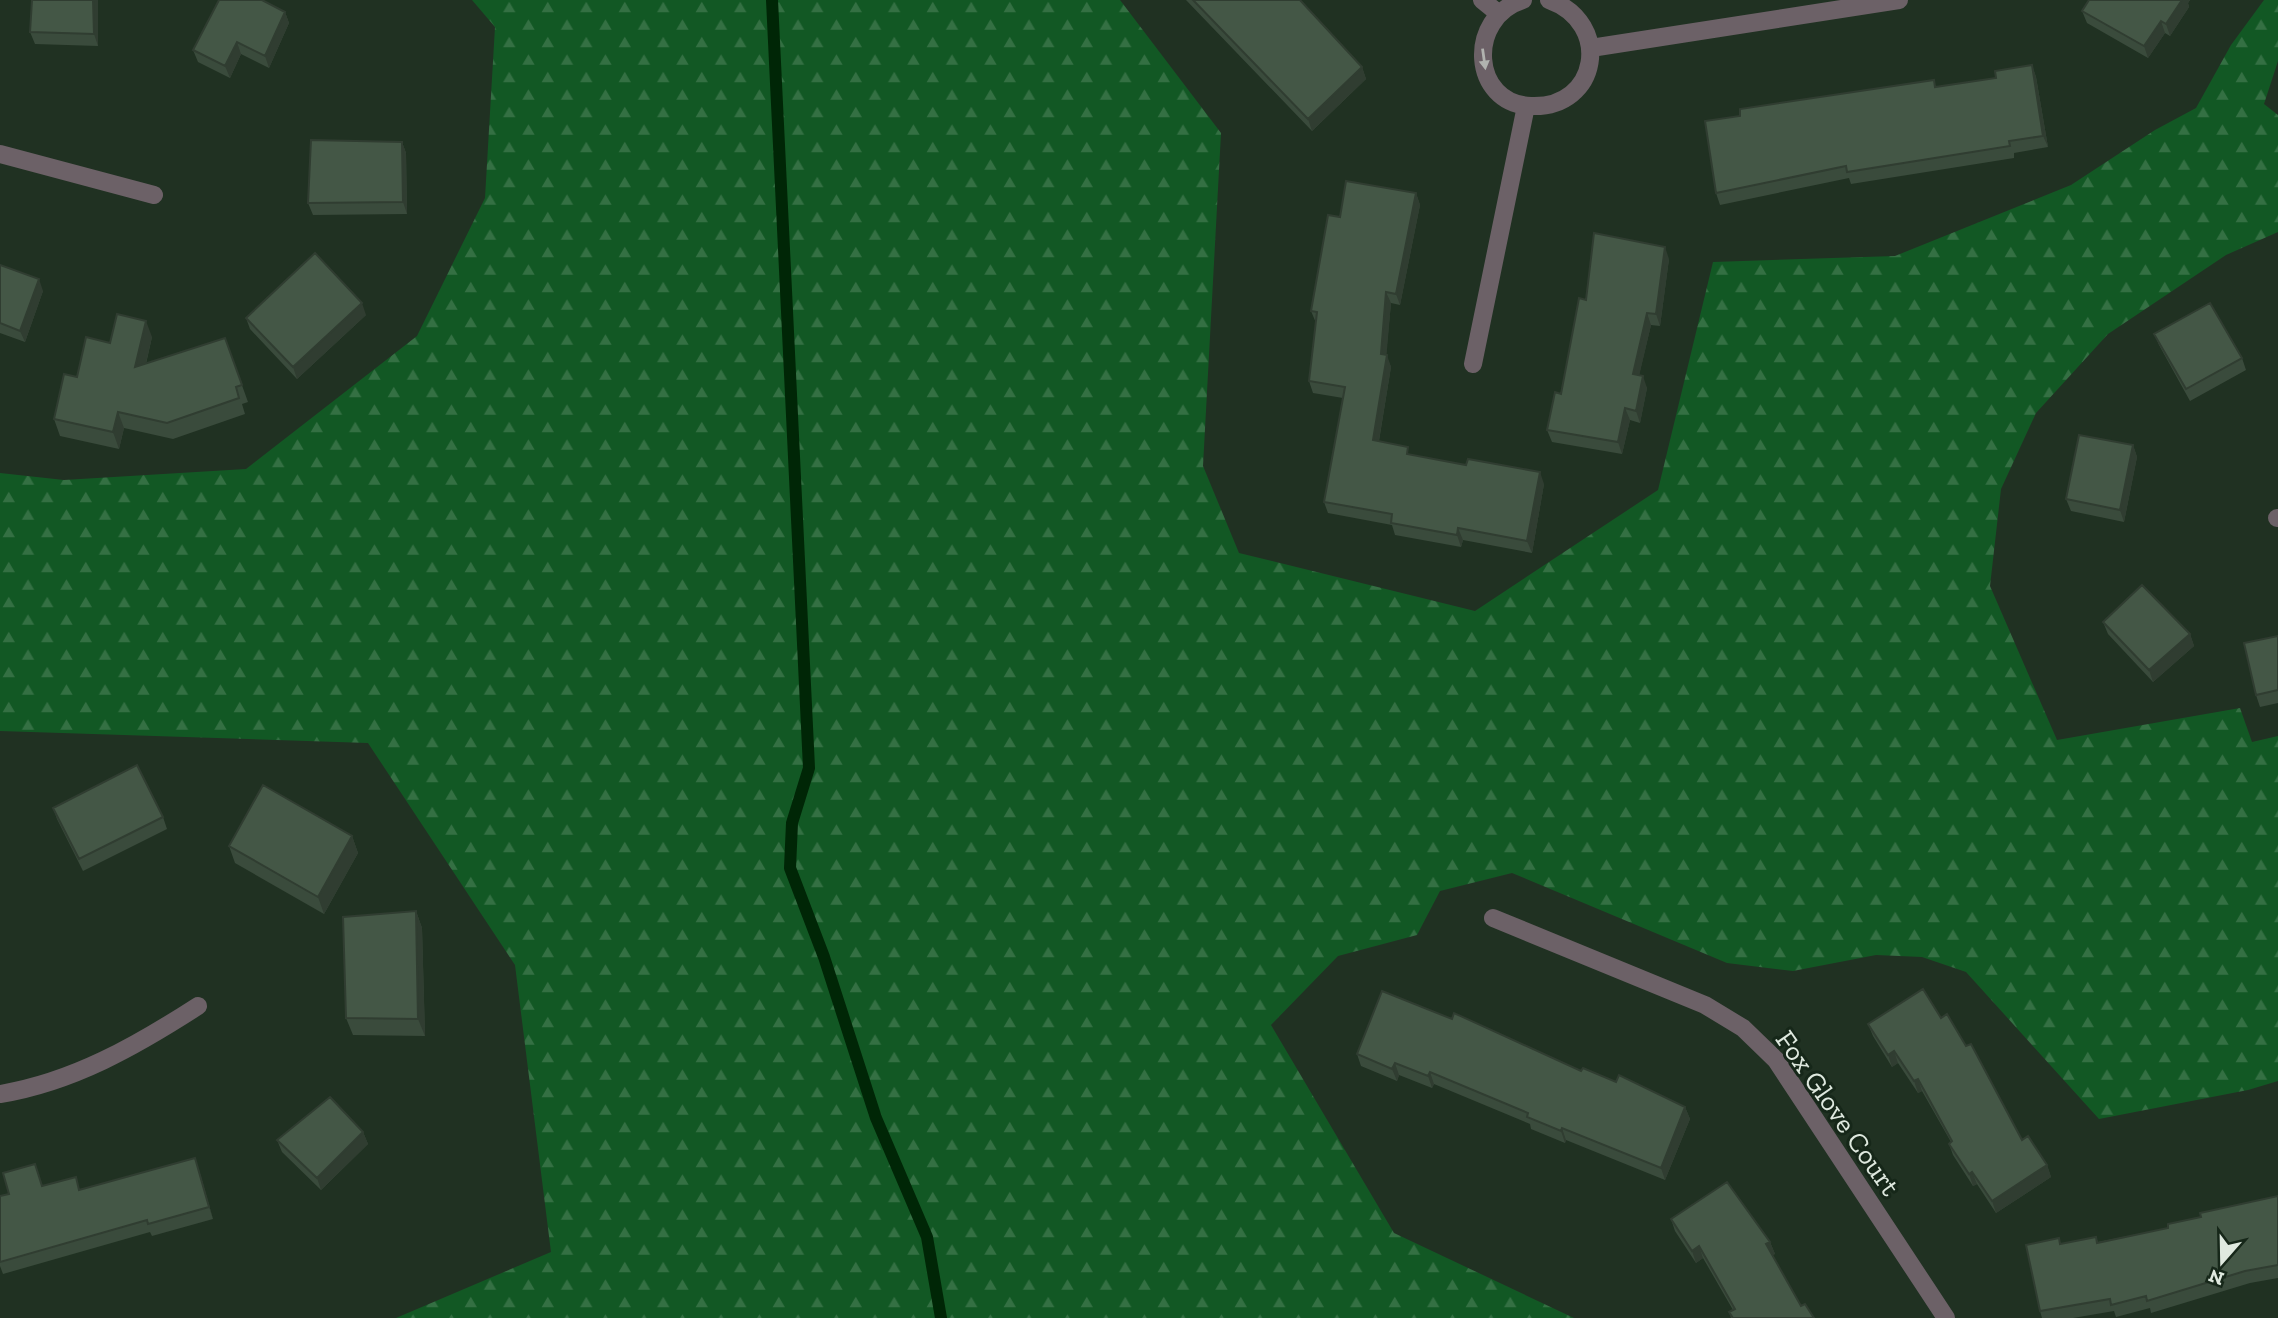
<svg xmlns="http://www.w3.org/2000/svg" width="2278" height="1318" font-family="'Zilla Slab',serif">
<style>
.forest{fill:url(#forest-firs)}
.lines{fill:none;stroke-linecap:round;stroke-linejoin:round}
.stream{stroke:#002606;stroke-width:12}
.minor{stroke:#6c6167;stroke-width:18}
.wall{fill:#3a4b3c}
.shaded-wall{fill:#303d31}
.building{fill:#445746;stroke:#303d31;stroke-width:2}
.oneway{fill:#b1b3af}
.labels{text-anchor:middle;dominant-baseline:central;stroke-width:6;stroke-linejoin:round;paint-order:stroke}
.street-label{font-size:28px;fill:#dfe9df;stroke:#162719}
</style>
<defs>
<pattern id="forest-firs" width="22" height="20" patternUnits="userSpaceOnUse" patternTransform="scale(1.75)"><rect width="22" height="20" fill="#125824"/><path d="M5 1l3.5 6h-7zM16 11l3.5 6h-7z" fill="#347043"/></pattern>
</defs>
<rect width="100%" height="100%" fill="#203122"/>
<path class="forest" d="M 472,0 L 1120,0 L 1221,133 L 1203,466 L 1239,553 L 1475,611 L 1658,490 L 1713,262 L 1895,256 L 2071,185 L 2155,130 L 2196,108 L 2231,45 L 2264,0 L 2278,0 L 2278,61 L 2264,104 L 2278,115 L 2278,232 L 2226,255 L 2108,334 L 2036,413 L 2001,489 L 1990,586 L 2057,740 L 2240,708 L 2252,742 L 2278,736 L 2278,1081 L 2248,1090 L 2099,1119 L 1966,972 L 1922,957 L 1876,955 L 1793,971 L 1727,963 L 1512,873 L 1440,891 L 1417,935 L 1338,956 L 1271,1025 L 1394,1233 L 1574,1318 L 396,1318 L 551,1252 L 515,965 L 368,743 L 0,731 L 0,473 L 64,480 L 246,469 L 417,336 L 485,198 L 495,27 Z"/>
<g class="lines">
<path class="stream" d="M 772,0 L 809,768 L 792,823 L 790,868 L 824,957 L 876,1118 L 927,1237 L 941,1318"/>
<path class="minor" d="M 1482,0 L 1498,13
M 1523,0 C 1466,18 1471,104 1531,106 C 1599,109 1613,23 1549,0
M 1591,48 L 1899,0
M 0,154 L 154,195
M 1473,364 L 1526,106
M 2277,518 L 2278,518
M 1493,918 L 1705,1005 L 1743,1028 L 1776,1060 L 1946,1318
M 0,1094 C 73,1082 136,1046 198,1006"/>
</g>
<path class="wall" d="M 32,0 L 98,0 L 98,46 L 35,44 L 30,32 Z
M 1186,0 L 1300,0 L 1362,67 L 1366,79 L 1312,131 Z
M 2089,0 L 2190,0 L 2188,3 L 2189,7 L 2170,36 L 2165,33 L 2148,58 L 2087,23 L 2082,11 Z
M 285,12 L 289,23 L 269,68 L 241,54 L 230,78 L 198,62 L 193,50 Z
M 2032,65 L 2036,77 L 2048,147 L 2014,153 L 2014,158 L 1851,184 L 1849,178 L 1720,205 L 1716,193 L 1936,87 L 1996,78 Z
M 402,142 L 406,153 L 407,214 L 313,215 L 308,203 Z
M 1416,193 L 1420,205 L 1400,305 L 1391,303 L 1386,355 L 1391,367 L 1379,441 L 1411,455 L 1544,484 L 1532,553 L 1463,540 L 1461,547 L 1395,535 L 1392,525 L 1328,513 L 1324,502 L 1343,398 L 1313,393 L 1309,381 L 1316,323 L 1311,311 L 1340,217 Z
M 1669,259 L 1660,326 L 1651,325 L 1639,375 L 1647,388 L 1640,423 L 1630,420 L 1622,454 L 1552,442 L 1547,430 L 1561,394 L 1586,300 Z
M 0,265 L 43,291 L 25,342 L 0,333 Z
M 366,315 L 297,379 L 250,329 L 246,318 Z
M 2154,334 L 2242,358 L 2246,370 L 2190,401 L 2159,345 Z
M 152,337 L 146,364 L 225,338 L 248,402 L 242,404 L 245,414 L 173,439 L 124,428 L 119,449 L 60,436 L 54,419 L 77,377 L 110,343 Z
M 2133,445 L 2137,457 L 2124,522 L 2071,511 L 2066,499 Z
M 2103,622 L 2190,634 L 2194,646 L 2153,682 L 2108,634 Z
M 2278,636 L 2278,703 L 2260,707 L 2256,695 Z
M 53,808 L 163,817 L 167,829 L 83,871 L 57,819 Z
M 352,836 L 358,853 L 324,914 L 235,863 L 229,846 Z
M 416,911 L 422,928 L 425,1036 L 353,1035 L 346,1018 Z
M 1868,1024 L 2022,1140 L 2047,1165 L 2051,1177 L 1996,1213 L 1977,1184 L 1973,1186 L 1953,1155 L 1949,1144 L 1951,1142 L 1922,1091 L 1918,1093 L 1898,1063 L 1892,1067 L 1873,1036 Z
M 1357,1054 L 1581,1071 L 1616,1082 L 1685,1107 L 1690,1119 L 1665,1180 L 1566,1140 L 1565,1143 L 1531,1129 L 1530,1124 L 1434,1084 L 1432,1088 L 1399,1075 L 1397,1081 L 1361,1066 Z
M 363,1132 L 368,1144 L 321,1190 L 282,1152 L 277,1140 Z
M 199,1170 L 213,1219 L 152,1236 L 150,1232 L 3,1274 L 0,1266 L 0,1196 L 43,1186 L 80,1189 Z
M 2278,1196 L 2278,1278 L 2250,1283 L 2151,1313 L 2150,1308 L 2116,1317 L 2114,1311 L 2073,1318 L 2042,1318 L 2040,1311 L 2061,1244 L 2096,1237 L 2098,1242 L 2168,1228 L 2201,1217 Z
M 1671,1219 L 1770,1242 L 1775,1254 L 1772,1255 L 1801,1306 L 1814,1318 L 1731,1318 L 1729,1312 L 1733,1310 L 1703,1258 L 1696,1263 L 1675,1231 Z"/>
<path class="shaded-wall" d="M 93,0 L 98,0 L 98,46 L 94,34 Z
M 2182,0 L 2190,0 L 2188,3 L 2189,7 L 2170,36 L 2166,24 Z
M 285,12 L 289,23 L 269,68 L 265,56 Z
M 2161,21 L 2165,33 L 2148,58 L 2144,46 Z
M 237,42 L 241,54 L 230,78 L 225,66 Z
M 2032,65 L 2036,77 L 2048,147 L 2043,136 Z
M 1362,67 L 1366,79 L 1312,131 L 1308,119 Z
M 402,142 L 406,153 L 407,214 L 403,202 Z
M 1416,193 L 1420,205 L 1400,305 L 1396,294 Z
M 1665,247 L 1669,259 L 1660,326 L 1656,314 Z
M 39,279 L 43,291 L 25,342 L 20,331 Z
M 1386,292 L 1391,303 L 1386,361 L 1387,355 L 1391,367 L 1377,452 L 1373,440 Z
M 362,303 L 366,315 L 297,379 L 293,367 Z
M 1647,313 L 1651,325 L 1637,385 L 1633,374 Z
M 146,321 L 152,337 L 141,384 L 135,367 Z
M 1643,376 L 1647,388 L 1640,423 L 1636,411 Z
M 1625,408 L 1630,420 L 1622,454 L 1618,442 Z
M 118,412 L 124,428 L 119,449 L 113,432 Z
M 2133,445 L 2137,457 L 2124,522 L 2120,510 Z
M 1540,472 L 1544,484 L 1532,553 L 1527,541 Z
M 1458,528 L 1463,540 L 1461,547 L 1457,535 Z
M 2190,634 L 2194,646 L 2153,682 L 2149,670 Z
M 352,836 L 358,853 L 324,914 L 318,897 Z
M 416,911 L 422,928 L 425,1036 L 418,1019 Z
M 1894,1051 L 1898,1063 L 1892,1067 L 1888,1055 Z
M 1395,1063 L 1399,1075 L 1397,1081 L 1392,1069 Z
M 1430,1072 L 1434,1084 L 1432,1088 L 1428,1076 Z
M 1918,1079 L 1922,1091 L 1918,1093 L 1914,1081 Z
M 1685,1107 L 1690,1119 L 1665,1180 L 1661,1168 Z
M 1562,1128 L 1566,1140 L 1565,1143 L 1561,1131 Z
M 363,1132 L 368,1144 L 321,1190 L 317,1178 Z
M 195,1158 L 199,1170 L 213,1219 L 209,1207 Z
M 2047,1165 L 2051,1177 L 1996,1213 L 1992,1201 Z
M 1972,1172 L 1977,1184 L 1973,1186 L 1969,1174 Z
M 1770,1242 L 1775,1254 L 1771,1256 L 1766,1244 Z
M 1699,1246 L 1703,1258 L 1696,1263 L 1692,1251 Z"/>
<path class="building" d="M 32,0 L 93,0 L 94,34 L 30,32 Z
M 219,0 L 262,0 L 285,12 L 265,56 L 237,42 L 225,66 L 193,50 Z
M 1193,0 L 1300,0 L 1362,67 L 1308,119 Z
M 2089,0 L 2182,0 L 2166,24 L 2161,21 L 2144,46 L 2082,11 Z
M 2032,65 L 2043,136 L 2009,141 L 2010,146 L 1847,172 L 1846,166 L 1716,193 L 1705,121 L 1740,116 L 1740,109 L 1934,80 L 1935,87 L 1996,78 L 1995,71 Z
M 311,140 L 402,142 L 403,202 L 308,203 Z
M 1346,181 L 1416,193 L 1396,294 L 1386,292 L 1381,354 L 1387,355 L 1373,440 L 1408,447 L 1407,454 L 1466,465 L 1468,459 L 1540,472 L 1527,541 L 1458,528 L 1457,535 L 1391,523 L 1392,514 L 1324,502 L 1345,387 L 1309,381 L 1317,312 L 1311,311 L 1328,215 L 1340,217 Z
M 1594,233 L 1665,247 L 1656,314 L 1647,313 L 1633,374 L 1643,376 L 1636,411 L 1625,408 L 1618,442 L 1547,430 L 1555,392 L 1561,394 L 1579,298 L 1586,300 Z
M 315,253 L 362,303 L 293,367 L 246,318 Z
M 0,265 L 39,279 L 20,331 L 0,323 Z
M 2210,303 L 2242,358 L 2186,389 L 2154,334 Z
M 117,314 L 146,321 L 135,367 L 225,338 L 242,385 L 236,387 L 239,398 L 167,423 L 118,412 L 113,432 L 54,419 L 64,374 L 77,377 L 86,337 L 110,343 Z
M 2079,435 L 2133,445 L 2120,510 L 2066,499 Z
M 2142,585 L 2190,634 L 2149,670 L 2103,622 Z
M 2278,636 L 2278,690 L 2256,695 L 2244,643 Z
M 137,765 L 163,817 L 79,859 L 53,808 Z
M 263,785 L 352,836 L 318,897 L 229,846 Z
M 416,911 L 418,1019 L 346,1018 L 343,917 Z
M 1923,989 L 1941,1018 L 1947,1014 L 1966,1046 L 1971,1044 L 2022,1140 L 2028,1136 L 2047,1165 L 1992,1201 L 1972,1172 L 1969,1174 L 1949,1144 L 1952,1141 L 1918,1079 L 1914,1081 L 1894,1051 L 1888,1055 L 1868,1024 Z
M 1382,991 L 1452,1019 L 1454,1013 L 1581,1071 L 1583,1068 L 1616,1082 L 1619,1075 L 1685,1107 L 1661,1168 L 1562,1128 L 1561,1131 L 1527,1117 L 1528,1113 L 1430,1072 L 1428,1076 L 1395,1063 L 1392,1069 L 1357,1054 Z
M 330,1097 L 363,1132 L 317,1178 L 277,1140 Z
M 195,1158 L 209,1207 L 148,1224 L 147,1220 L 0,1262 L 0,1196 L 9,1194 L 3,1173 L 35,1164 L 42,1186 L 76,1177 L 79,1190 Z
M 1727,1182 L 1770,1242 L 1766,1244 L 1801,1306 L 1805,1304 L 1814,1318 L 1733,1318 L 1729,1312 L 1735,1309 L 1699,1246 L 1692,1251 L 1671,1219 Z
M 2278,1196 L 2278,1265 L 2245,1271 L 2147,1301 L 2146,1296 L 2111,1305 L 2110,1299 L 2040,1311 L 2026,1245 L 2059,1238 L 2060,1244 L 2096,1237 L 2097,1243 L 2168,1228 L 2168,1224 L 2201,1217 L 2200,1213 Z"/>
<defs><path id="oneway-solid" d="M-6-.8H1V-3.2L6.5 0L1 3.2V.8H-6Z" transform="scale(1.75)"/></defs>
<use class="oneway" href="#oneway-solid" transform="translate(1484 59) rotate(82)"/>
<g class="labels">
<g class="street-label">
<text transform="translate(1838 1113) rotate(55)">Fox Glove Court</text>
</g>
</g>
<g transform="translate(2222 1262) rotate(200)" stroke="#162719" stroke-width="5" paint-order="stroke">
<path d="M0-5L12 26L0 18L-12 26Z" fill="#dfe9df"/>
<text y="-10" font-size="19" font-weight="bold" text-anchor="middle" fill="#dfe9df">N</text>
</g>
</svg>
